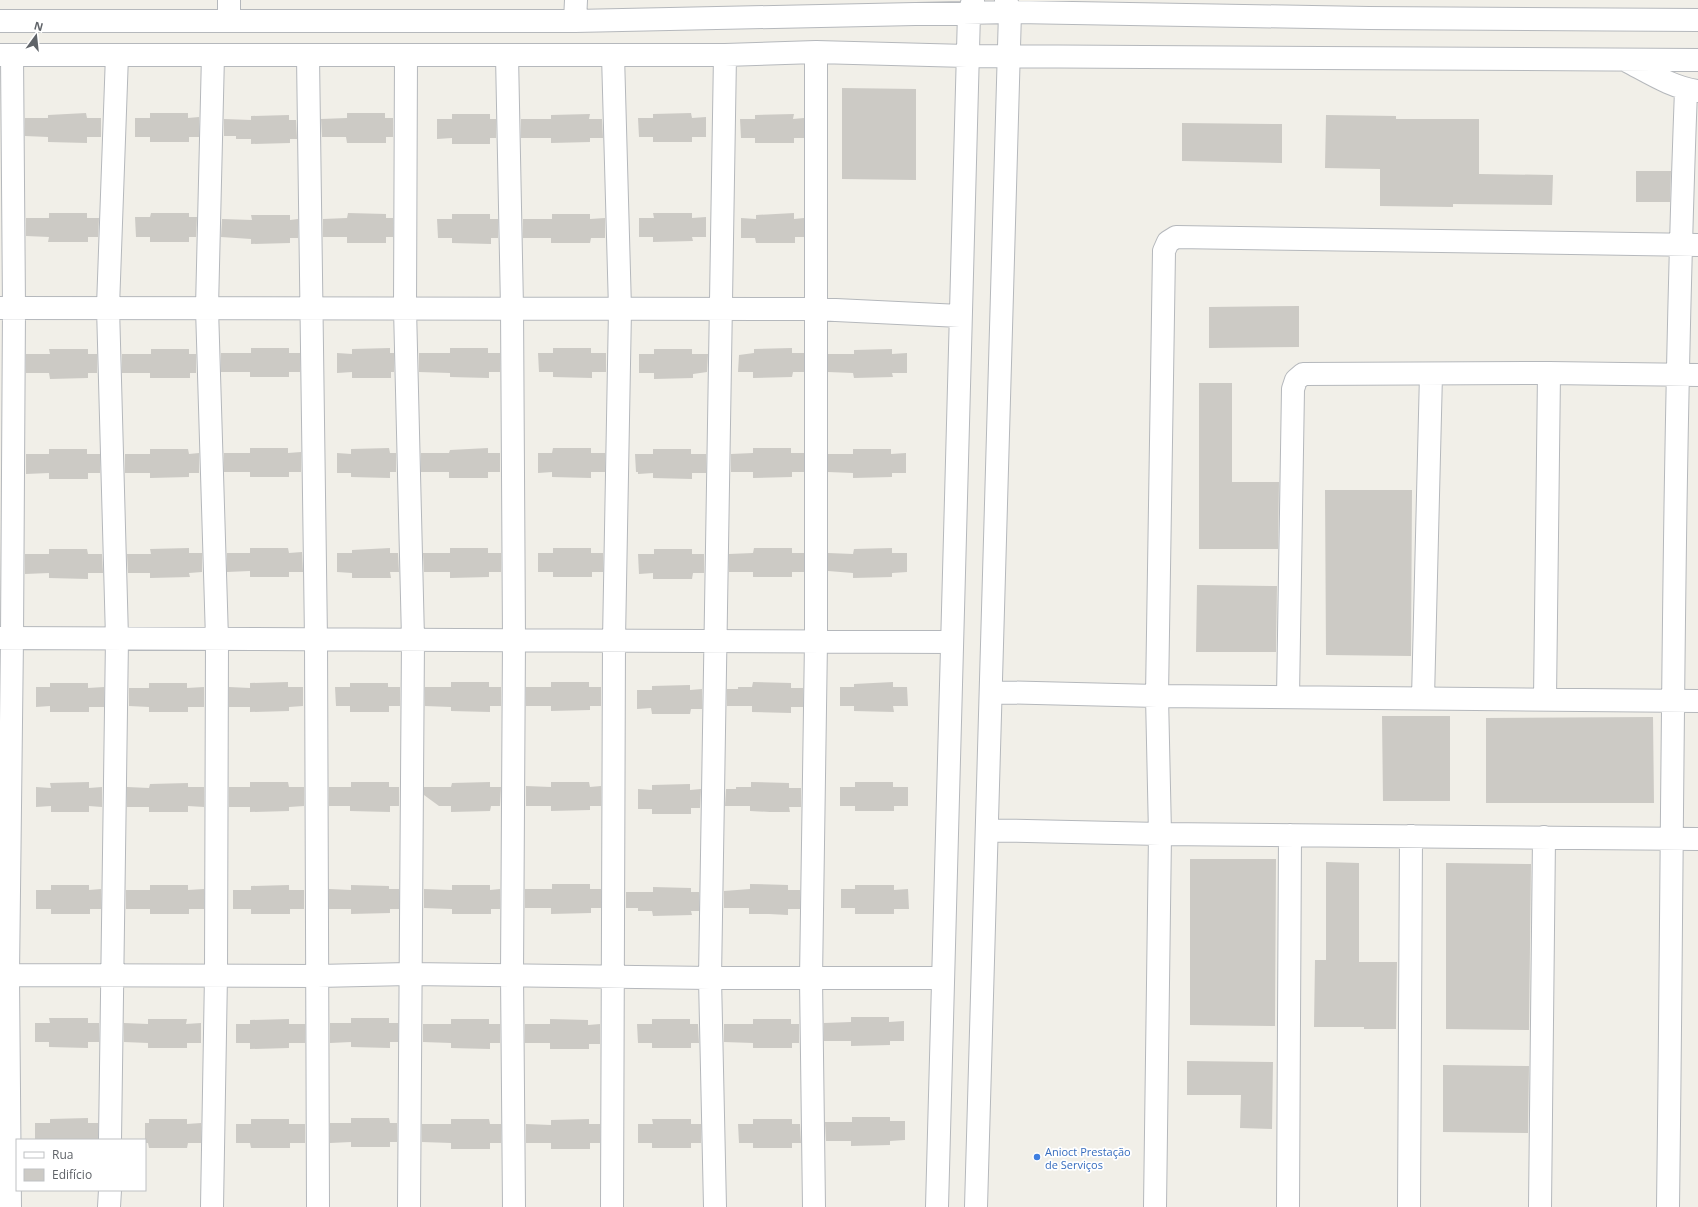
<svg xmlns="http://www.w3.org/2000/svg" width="1698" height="1207" font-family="'Open Sans',sans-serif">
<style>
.building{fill:#cccac5}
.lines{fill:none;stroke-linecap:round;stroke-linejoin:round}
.minor-casing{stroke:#b5b8bc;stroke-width:24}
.minor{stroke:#fff;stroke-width:22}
.shop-dot{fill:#3f7fe0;stroke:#fff;stroke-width:1.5}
.labels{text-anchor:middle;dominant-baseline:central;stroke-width:3.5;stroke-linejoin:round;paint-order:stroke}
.shop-label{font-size:11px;fill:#366cbe;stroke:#fff;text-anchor:start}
</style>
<rect width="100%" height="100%" fill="#f1efe8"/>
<path class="building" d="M 842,88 L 916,89 L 916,180 L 842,179 Z
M 86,113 L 87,118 L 101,118 L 101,137 L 87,137 L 87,143 L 48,142 L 48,137 L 25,136 L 25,118 L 48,118 L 48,115 Z
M 150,113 L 188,113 L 188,118 L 199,117 L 199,137 L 189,137 L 189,142 L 150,142 L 150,137 L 135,137 L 135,118 L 150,118 Z
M 347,113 L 385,113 L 385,118 L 393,118 L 393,137 L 386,137 L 386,143 L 347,143 L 346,137 L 322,137 L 321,119 L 347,118 Z
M 691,113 L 692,118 L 706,117 L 706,137 L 692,137 L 692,142 L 653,142 L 653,137 L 639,137 L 638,118 L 653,118 L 653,114 Z
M 452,114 L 490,114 L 490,119 L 496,119 L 496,138 L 490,138 L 490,144 L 452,144 L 452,138 L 437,139 L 437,119 L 452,119 Z
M 590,114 L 589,119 L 602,119 L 603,138 L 590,138 L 590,142 L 551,143 L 551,138 L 521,138 L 521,119 L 551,119 L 551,115 Z
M 794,114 L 793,119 L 804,118 L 804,138 L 794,138 L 794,143 L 755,143 L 755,138 L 741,138 L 740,119 L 755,119 L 755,115 Z
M 289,115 L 289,120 L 296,120 L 297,139 L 290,139 L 290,143 L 251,144 L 251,139 L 236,139 L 236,136 L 224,136 L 224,119 L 251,120 L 251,116 Z
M 1326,115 L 1396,116 L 1396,119 L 1479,119 L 1479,174 L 1553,175 L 1552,205 L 1453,204 L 1453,207 L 1380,206 L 1380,169 L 1325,168 Z
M 1182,123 L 1282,124 L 1282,163 L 1182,161 Z
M 1636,171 L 1671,171 L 1670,202 L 1636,202 Z
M 49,213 L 87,213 L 87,218 L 99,218 L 98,237 L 88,237 L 88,242 L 48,242 L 49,237 L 26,236 L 26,218 L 49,218 Z
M 151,213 L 189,213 L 189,217 L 197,217 L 196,237 L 189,237 L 189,242 L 150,242 L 150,237 L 136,237 L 135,217 L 150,217 Z
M 348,213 L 386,214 L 386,218 L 393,218 L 393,237 L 386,237 L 386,243 L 347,243 L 347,237 L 323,237 L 323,219 L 347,218 Z
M 653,213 L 692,213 L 692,218 L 706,217 L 706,237 L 692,237 L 693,241 L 653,242 L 653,237 L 639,237 L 639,218 L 654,218 Z
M 794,213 L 794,219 L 804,218 L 804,237 L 795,237 L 795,243 L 756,243 L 755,238 L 741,238 L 741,218 L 756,219 L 756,215 Z
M 452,214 L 490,214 L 490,219 L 498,219 L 498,238 L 491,238 L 491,244 L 452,243 L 452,238 L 438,238 L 437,219 L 452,219 Z
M 552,214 L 590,214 L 590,219 L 605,218 L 605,238 L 591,238 L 590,243 L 551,243 L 551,238 L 523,238 L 523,219 L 552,219 Z
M 251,215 L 290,215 L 290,220 L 298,219 L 298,238 L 290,238 L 290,243 L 251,244 L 251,239 L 221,237 L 222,219 L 252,220 Z
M 1299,306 L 1299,347 L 1209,348 L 1209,307 Z
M 251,348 L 289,348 L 289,353 L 300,353 L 300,372 L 289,372 L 289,377 L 250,377 L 250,372 L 221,372 L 221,353 L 251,353 Z
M 390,348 L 390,353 L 394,353 L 394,372 L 391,372 L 391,378 L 352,378 L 352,372 L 337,373 L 337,353 L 352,354 L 352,349 Z
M 450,348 L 488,348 L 488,353 L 500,353 L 500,372 L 489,372 L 489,378 L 450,377 L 450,373 L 419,372 L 419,353 L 450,353 Z
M 553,348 L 591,348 L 591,353 L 606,353 L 606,372 L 592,372 L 592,378 L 553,377 L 553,372 L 539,372 L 538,353 L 553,353 Z
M 792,348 L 792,353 L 804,353 L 804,372 L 793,372 L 792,377 L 753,378 L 753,372 L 738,372 L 739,355 L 754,353 L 754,349 Z
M 49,349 L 88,349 L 88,354 L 97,354 L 97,373 L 88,373 L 88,378 L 50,379 L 49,373 L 26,373 L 26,354 L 50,354 Z
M 151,349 L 189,349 L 189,354 L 196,354 L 196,373 L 190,373 L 190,378 L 150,378 L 150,373 L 122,373 L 122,354 L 151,354 Z
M 654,349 L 692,349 L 692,354 L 708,354 L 707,372 L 693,374 L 693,378 L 654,379 L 654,373 L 639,373 L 639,354 L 654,354 Z
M 892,349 L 892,354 L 907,353 L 907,373 L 892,373 L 893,377 L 854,378 L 853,373 L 828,372 L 828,354 L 854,354 L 854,350 Z
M 1199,383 L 1232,383 L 1232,482 L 1279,482 L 1278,549 L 1199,549 Z
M 250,448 L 288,448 L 288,453 L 301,452 L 301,472 L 289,472 L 289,477 L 250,477 L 250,472 L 224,472 L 224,453 L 250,453 Z
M 389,448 L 390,453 L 396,453 L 396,472 L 390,472 L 390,478 L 351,477 L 351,473 L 337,473 L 337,453 L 351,454 L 351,449 Z
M 488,448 L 488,453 L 500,453 L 500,472 L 488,472 L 488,478 L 449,478 L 449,472 L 421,472 L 421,453 L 449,453 L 450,450 Z
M 553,448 L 591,448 L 591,453 L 605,453 L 605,472 L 591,472 L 591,478 L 552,477 L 552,472 L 538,473 L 538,453 L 552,453 Z
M 753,448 L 791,448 L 791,453 L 804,453 L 804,472 L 792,472 L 792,477 L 753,478 L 753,472 L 731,472 L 731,454 L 753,453 Z
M 49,449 L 87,449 L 87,454 L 100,454 L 100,473 L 88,473 L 88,479 L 49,479 L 49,473 L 26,474 L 26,454 L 49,454 Z
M 150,449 L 188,449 L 189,454 L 199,453 L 199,473 L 189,473 L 189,477 L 150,478 L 150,473 L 125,473 L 125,454 L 150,454 Z
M 653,449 L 691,449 L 691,454 L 706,454 L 706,473 L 692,473 L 692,479 L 653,478 L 653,473 L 638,474 L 638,472 L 636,472 L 635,454 L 653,454 Z
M 853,449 L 891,449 L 891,454 L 906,453 L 906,473 L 892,473 L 892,477 L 853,478 L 853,473 L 828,472 L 828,454 L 853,454 Z
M 1325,490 L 1412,490 L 1411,656 L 1326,655 Z
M 189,548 L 189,553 L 202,553 L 202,572 L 189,573 L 190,577 L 150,578 L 150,573 L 128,573 L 127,554 L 151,554 L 150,549 Z
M 250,548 L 288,548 L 289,553 L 302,552 L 303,572 L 289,572 L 289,577 L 250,577 L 250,571 L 227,572 L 227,553 L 250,553 Z
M 390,548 L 390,553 L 398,553 L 399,572 L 390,572 L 391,578 L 352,578 L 352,573 L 337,572 L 337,553 L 352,553 L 352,550 Z
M 450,548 L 488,548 L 488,553 L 501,553 L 501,572 L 489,572 L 489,577 L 450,578 L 450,572 L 424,572 L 423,553 L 450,553 Z
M 553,548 L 591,548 L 591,553 L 603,553 L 603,572 L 592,572 L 592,577 L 553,577 L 553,572 L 538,572 L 538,553 L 553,553 Z
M 754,548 L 792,548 L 792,553 L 804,553 L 804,572 L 792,572 L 792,577 L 753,577 L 753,572 L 729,572 L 729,554 L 753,553 Z
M 892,548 L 892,553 L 907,553 L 907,572 L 892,573 L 892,577 L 853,578 L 853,573 L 828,571 L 828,553 L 853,554 L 854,549 Z
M 49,549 L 87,549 L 88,554 L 102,554 L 103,573 L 88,573 L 88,579 L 49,578 L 49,573 L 25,574 L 25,554 L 49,554 Z
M 654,549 L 692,549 L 692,554 L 704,554 L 704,573 L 693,573 L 692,579 L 653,579 L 653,573 L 639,574 L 638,554 L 654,554 Z
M 1197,585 L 1277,586 L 1276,652 L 1196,652 Z
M 288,682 L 288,687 L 303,687 L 303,706 L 289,707 L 289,711 L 250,712 L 250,707 L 229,707 L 229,687 L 250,688 L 250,683 Z
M 451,682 L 489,682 L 489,687 L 501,687 L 501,706 L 490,706 L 490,712 L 451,711 L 451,707 L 425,706 L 425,687 L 451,687 Z
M 551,682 L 589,682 L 589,687 L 601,687 L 601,706 L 590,706 L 590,710 L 551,711 L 551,706 L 526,706 L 526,687 L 551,687 Z
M 753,682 L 791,683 L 791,688 L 803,688 L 803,707 L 791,707 L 791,713 L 752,712 L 752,706 L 727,706 L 727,689 L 738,689 L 738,687 L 752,687 Z
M 893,682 L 893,687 L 907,687 L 908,706 L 893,706 L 894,712 L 854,711 L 854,706 L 840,706 L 840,687 L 854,687 L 854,684 Z
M 50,683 L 88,683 L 88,688 L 104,687 L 104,707 L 89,707 L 89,712 L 50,712 L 50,706 L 36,707 L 36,687 L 50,687 Z
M 149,683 L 187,683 L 187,688 L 204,687 L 204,707 L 188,707 L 188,712 L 149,712 L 149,707 L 129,706 L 129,688 L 149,688 Z
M 350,683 L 388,683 L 388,687 L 400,687 L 400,706 L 389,706 L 389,712 L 350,712 L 350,706 L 336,706 L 335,687 L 350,687 Z
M 690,685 L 690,690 L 702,689 L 702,709 L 691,709 L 690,714 L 652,714 L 651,708 L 637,709 L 637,690 L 652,690 L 652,686 Z
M 1382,716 L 1450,716 L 1450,801 L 1383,801 Z
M 1653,717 L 1654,803 L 1486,803 L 1486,718 Z
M 89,782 L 89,788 L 102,787 L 102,807 L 89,806 L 89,812 L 51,812 L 51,806 L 36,807 L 36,787 L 51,788 L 50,783 Z
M 250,782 L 288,782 L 289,787 L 304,787 L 304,806 L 289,807 L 289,811 L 250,812 L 250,807 L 229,807 L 229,787 L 250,787 Z
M 351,782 L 389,782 L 389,787 L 399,787 L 399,806 L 390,806 L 390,812 L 350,811 L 350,806 L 329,806 L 329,787 L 351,787 Z
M 490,782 L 490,787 L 501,787 L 500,806 L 491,806 L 490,811 L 451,812 L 451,806 L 439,806 L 424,795 L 424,787 L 451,787 L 452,783 Z
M 551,782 L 589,782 L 590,787 L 601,786 L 601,806 L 590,806 L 590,810 L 551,811 L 551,806 L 526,806 L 526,786 L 551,787 Z
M 751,782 L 789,783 L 789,788 L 801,788 L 801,807 L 789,807 L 790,812 L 770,812 L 750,811 L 750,806 L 725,806 L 726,789 L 736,789 L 736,787 L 751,787 Z
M 855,782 L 893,782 L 893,787 L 908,787 L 908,806 L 894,806 L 894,811 L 855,811 L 855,806 L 840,806 L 840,787 L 855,787 Z
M 188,783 L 188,787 L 204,787 L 204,807 L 188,806 L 188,812 L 149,812 L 149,807 L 127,807 L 127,787 L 149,788 L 150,784 Z
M 690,784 L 690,790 L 701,789 L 700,808 L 691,808 L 691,814 L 652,814 L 652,809 L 638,809 L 638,789 L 652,790 L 652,785 Z
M 1190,859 L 1276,859 L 1275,1026 L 1190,1025 Z
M 1326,862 L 1359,863 L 1359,962 L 1397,962 L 1396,1029 L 1364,1029 L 1364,1027 L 1314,1027 L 1315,960 L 1326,960 Z
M 1446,863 L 1531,864 L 1529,1030 L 1446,1029 Z
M 552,884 L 590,884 L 590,889 L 601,889 L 601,908 L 591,908 L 591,913 L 551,914 L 551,908 L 525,908 L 525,889 L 552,889 Z
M 750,884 L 788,885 L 788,890 L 800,890 L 800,909 L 788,909 L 788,915 L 769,914 L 749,914 L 749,908 L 724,908 L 724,891 L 750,889 Z
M 51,885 L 89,885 L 89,890 L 101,889 L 101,909 L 90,909 L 90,914 L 51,914 L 51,909 L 36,909 L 36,890 L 51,890 Z
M 150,885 L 188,885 L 188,890 L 204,889 L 204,909 L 189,909 L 189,914 L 150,914 L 150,909 L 126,909 L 126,890 L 150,890 Z
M 289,885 L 289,890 L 304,890 L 304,909 L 290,909 L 290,914 L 251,914 L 251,909 L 233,909 L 233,890 L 251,890 L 251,886 Z
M 351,885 L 389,886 L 389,889 L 399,889 L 399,909 L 390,909 L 390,913 L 351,914 L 351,909 L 329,909 L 329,889 L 351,890 Z
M 452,885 L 490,885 L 490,890 L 500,889 L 500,909 L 491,909 L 491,914 L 452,914 L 452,909 L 424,908 L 424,889 L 452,890 Z
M 855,885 L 894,885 L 894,890 L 908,889 L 909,909 L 894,909 L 894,914 L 855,914 L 855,908 L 841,908 L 841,889 L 855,889 Z
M 653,887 L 691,888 L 691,892 L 699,892 L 699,911 L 691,911 L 692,915 L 653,916 L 652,911 L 638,911 L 638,908 L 626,908 L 626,892 L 653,892 Z
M 851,1017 L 889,1017 L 889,1022 L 904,1021 L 904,1041 L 890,1041 L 890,1045 L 851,1046 L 851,1041 L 824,1041 L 824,1023 L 851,1022 Z
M 49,1018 L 88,1018 L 88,1023 L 99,1023 L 99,1042 L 88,1042 L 88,1048 L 49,1047 L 49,1042 L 35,1042 L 35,1023 L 50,1023 Z
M 351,1018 L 389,1018 L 389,1023 L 398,1023 L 398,1042 L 390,1042 L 390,1048 L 351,1047 L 351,1042 L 330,1043 L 330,1023 L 351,1023 Z
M 148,1019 L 187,1019 L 186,1024 L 201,1023 L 201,1043 L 187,1043 L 187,1048 L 148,1048 L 148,1043 L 124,1042 L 124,1023 L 148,1024 Z
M 289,1019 L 289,1024 L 305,1024 L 305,1043 L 289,1043 L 289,1048 L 250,1049 L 250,1043 L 236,1043 L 236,1024 L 250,1024 L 250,1020 Z
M 451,1019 L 489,1019 L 489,1024 L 500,1024 L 500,1043 L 490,1043 L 490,1049 L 451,1048 L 451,1043 L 423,1042 L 423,1024 L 451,1024 Z
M 550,1019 L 588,1020 L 588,1025 L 600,1024 L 600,1044 L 589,1044 L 589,1049 L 550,1049 L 550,1043 L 525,1043 L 525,1024 L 550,1024 Z
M 652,1019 L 690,1019 L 690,1024 L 698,1024 L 699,1043 L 691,1043 L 691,1048 L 652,1048 L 652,1043 L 638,1043 L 637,1024 L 652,1024 Z
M 753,1019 L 791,1019 L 791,1024 L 799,1024 L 799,1043 L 792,1043 L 792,1048 L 753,1048 L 753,1043 L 724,1042 L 724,1024 L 753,1024 Z
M 1187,1061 L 1273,1062 L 1272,1129 L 1240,1128 L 1241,1095 L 1187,1095 Z
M 1443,1065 L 1529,1066 L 1528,1133 L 1443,1132 Z
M 852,1117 L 890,1117 L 890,1121 L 905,1121 L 905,1140 L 890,1141 L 890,1145 L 851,1146 L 851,1141 L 826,1141 L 825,1122 L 852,1122 Z
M 88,1118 L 88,1123 L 98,1123 L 98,1140 L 35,1140 L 35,1123 L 50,1123 L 50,1119 Z
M 351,1118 L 389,1118 L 390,1123 L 397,1123 L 397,1142 L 390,1142 L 390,1147 L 351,1147 L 351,1142 L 330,1143 L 330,1123 L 351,1123 Z
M 149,1119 L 187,1119 L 187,1124 L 201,1123 L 201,1143 L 188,1143 L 187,1148 L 149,1148 L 148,1143 L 145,1143 L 145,1123 L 149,1123 Z
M 251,1119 L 289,1119 L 289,1124 L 305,1124 L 305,1143 L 290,1143 L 290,1148 L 251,1148 L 250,1143 L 236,1143 L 236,1124 L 251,1124 Z
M 451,1119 L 489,1119 L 490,1124 L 501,1124 L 501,1143 L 490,1143 L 490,1149 L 451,1149 L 451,1143 L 422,1142 L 422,1124 L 451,1124 Z
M 589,1119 L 589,1124 L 600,1124 L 600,1143 L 590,1143 L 590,1149 L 551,1149 L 551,1143 L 526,1143 L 526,1124 L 551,1125 L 551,1120 Z
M 652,1119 L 691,1119 L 691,1124 L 701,1124 L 701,1143 L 691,1143 L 691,1148 L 652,1148 L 652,1143 L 638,1143 L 638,1124 L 653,1124 Z
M 753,1119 L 792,1119 L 792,1124 L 800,1124 L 801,1143 L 792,1143 L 792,1148 L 753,1148 L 753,1143 L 739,1143 L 738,1124 L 753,1124 Z"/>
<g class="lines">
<defs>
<path id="minor" d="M 229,0 L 229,21
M 0,21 L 575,21 L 1010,12 L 1369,18 L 1698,20
M 575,21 L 576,0
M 0,55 L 725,55 L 816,52 L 967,56 L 1698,60
M 406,55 L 405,308 L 413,639 L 409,1207
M 507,55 L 512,308 L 514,639 L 512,974 L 514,1207
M 308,56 L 316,640 L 318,1207
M 1627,61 C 1650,73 1673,88 1698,91
M 0,308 L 815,309 L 960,316
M 0,638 L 952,642
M 991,692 L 1157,696 L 1698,701
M 1288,697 L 1293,389 L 1296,380 L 1303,374 L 1549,373 L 1698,375
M 1423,698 L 1431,374
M 1545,699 L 1549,373
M 987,830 L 1160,834 L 1698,839
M 0,975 L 317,976 L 409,974 L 710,978 L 943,978
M 110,1140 L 117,638 L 108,307 L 117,55
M 10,1207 L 8,975 L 12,638 L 14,308 L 12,55
M 109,1207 L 110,1190
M 212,1207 L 216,975 L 217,639 L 207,308 L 213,55
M 612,1207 L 614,640 L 620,309 L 613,55
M 715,1207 L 710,978 L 725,55
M 814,1207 L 811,979 L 816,641 L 816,52
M 937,1207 L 969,13 L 973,0
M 976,1207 L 1010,12 L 1006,0
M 1155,1207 L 1160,834 L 1157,696 L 1164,251 L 1168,242 L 1176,237 L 1698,245
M 1288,1207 L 1290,835
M 1409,1207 L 1411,836
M 1540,1207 L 1544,837
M 1668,1207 C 1673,835 1672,462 1686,90"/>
</defs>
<use href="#minor" class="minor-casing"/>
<use href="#minor" class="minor"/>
</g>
<circle class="shop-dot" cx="1037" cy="1157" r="4"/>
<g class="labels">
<g class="shop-label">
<text x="1045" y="1151">Anioct Prestação<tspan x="1045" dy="13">de Serviços</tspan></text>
</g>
</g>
<rect x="16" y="1139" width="130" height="52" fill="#ffffff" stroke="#bfc1c3"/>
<rect x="24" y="1152" width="20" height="6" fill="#ffffff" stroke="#bfc1c3"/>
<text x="52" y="1159" font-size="12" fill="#5f6368">Rua</text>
<rect x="24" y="1169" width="20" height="12" fill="#cccac5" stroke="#bfc1c3"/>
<text x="52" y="1179" font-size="12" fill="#5f6368">Edifício</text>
<g transform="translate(36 36) rotate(15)" stroke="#ffffff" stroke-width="3" paint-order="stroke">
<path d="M0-3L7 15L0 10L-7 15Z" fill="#5f6368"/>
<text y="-6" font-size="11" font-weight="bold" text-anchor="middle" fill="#5f6368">N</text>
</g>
</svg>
